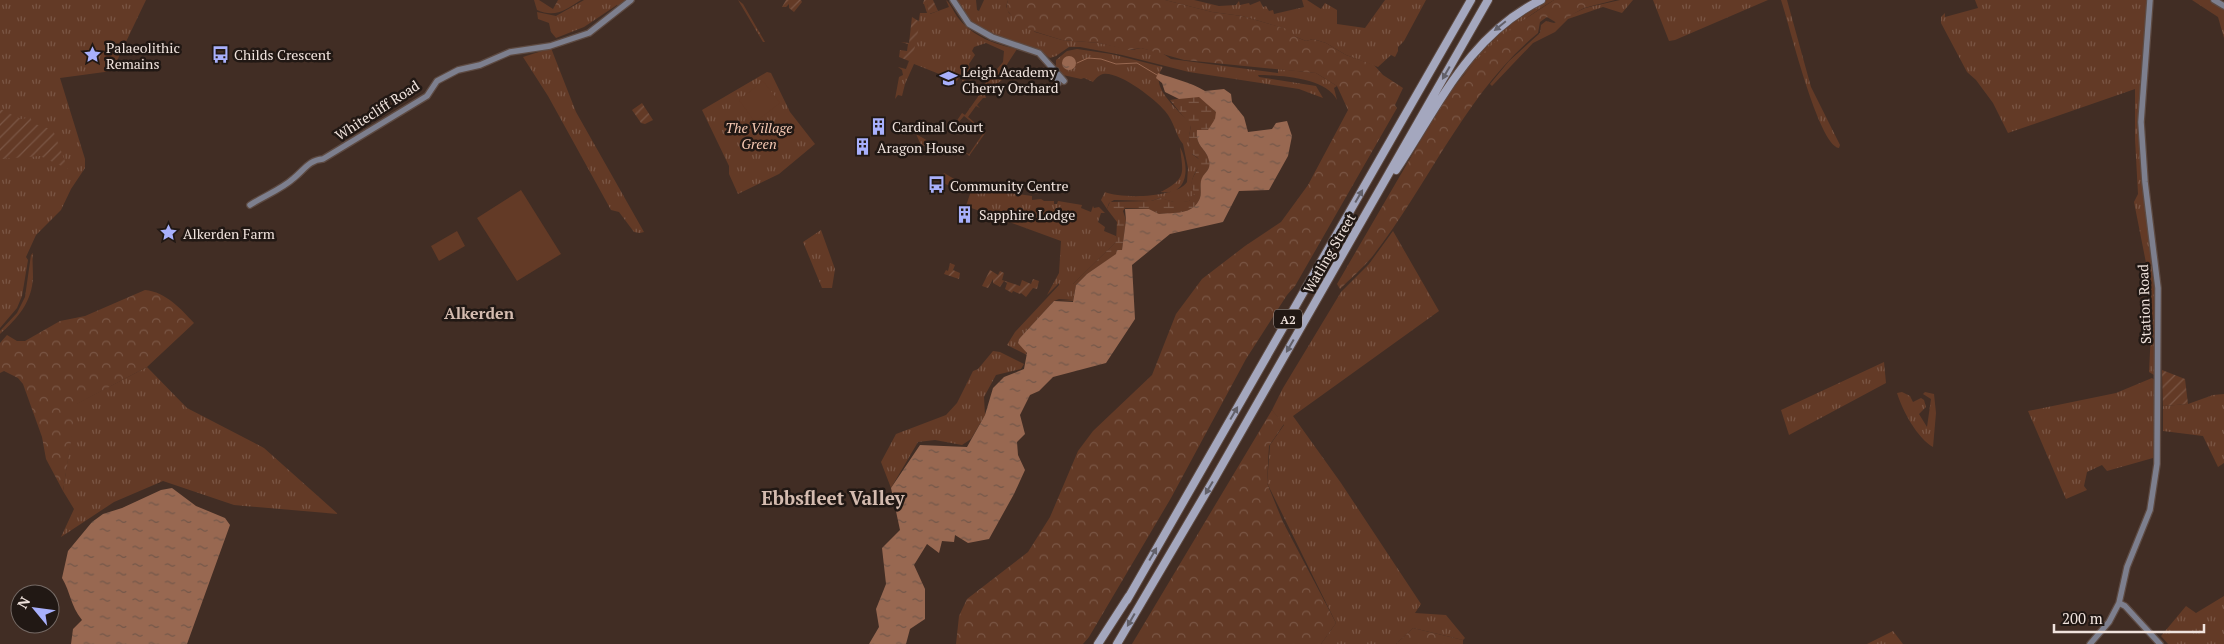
<svg xmlns="http://www.w3.org/2000/svg" width="2224" height="644" font-family="'PT Serif',serif">
<style>
.grass{fill:url(#grass-tufts)}
.forest{fill:url(#forest-crowns)}
.wetland{fill:url(#wetland-marsh)}
.garden{fill:url(#garden-furrows)}
.pitch{fill:#633a26}
.water{fill:url(#water-ripples)}
.lines{fill:none;stroke-linecap:round;stroke-linejoin:round}
.stream{stroke:#986851;stroke-width:1}
.secondary-casing{stroke:#5d4a42;stroke-width:8}
.highway-casing{stroke:#5d4a42;stroke-width:10}
.secondary{stroke:#7d7f8e;stroke-width:5.5}
.highway{stroke:#a4a7be;stroke-width:8}
.oneway{fill:#626069}
.labels{text-anchor:middle;dominant-baseline:central;stroke-width:5;stroke-linejoin:round;paint-order:stroke}
.shield{fill:#211814;stroke:#b2a6a1;stroke-width:1}
.shield-label{font-size:12px;font-weight:bold;fill:#f0e3dd}
.poi-label{font-size:14px;fill:#f0e3dd;stroke:#211814;text-anchor:start}
.street-label{font-size:14px;fill:#f0e3dd;stroke:#211814}
.park-label{font-size:14px;font-style:italic;fill:#f7c9b3;stroke:#211814}
.quarter-label{font-size:16px;font-weight:bold;fill:#d4bbaf;stroke:#211814}
.district-label{font-size:19px;font-weight:bold;fill:#d4bbaf;stroke:#211814}
</style>
<defs>
<pattern id="grass-tufts" width="24" height="20" patternUnits="userSpaceOnUse" patternTransform="scale(1.25)"><rect width="24" height="20" fill="#633a26"/><path d="M3 7l-1-3M5 7V3M7 7l1-3M15 17l-1-3M17 17v-4M19 17l1-3" fill="none" stroke="#7a5645"/></pattern>
<pattern id="forest-crowns" width="20" height="18" patternUnits="userSpaceOnUse" patternTransform="scale(1.25)"><rect width="20" height="18" fill="#633a26"/><path d="M2 6a3 3 0 1 1 6 0M12 15a3 3 0 1 1 6 0" fill="none" stroke="#7a5645"/></pattern>
<pattern id="wetland-marsh" width="20" height="14" patternUnits="userSpaceOnUse" patternTransform="scale(1.25)"><rect width="20" height="14" fill="#633a26"/><path d="M1 5h8M5 5V1M11 12h8M15 12V8" fill="none" stroke="#7a5645"/></pattern>
<pattern id="garden-furrows" width="10" height="10" patternUnits="userSpaceOnUse" patternTransform="scale(1.25)"><rect width="10" height="10" fill="#633a26"/><path d="M-1 1l2-2M0 10L10 0M9 11l2-2" fill="none" stroke="#7a5645"/></pattern>
<pattern id="water-ripples" width="26" height="14" patternUnits="userSpaceOnUse" patternTransform="scale(1.25)"><rect width="26" height="14" fill="#986851"/><path d="M2 4q2-2 4 0t4 0M15 11q2-2 4 0t4 0" fill="none" stroke="#74584a"/></pattern>
</defs>
<rect width="100%" height="100%" fill="#412d24"/>
<path class="grass" d="M 0,0 L 146,0 L 112,71 L 60,78 L 85,159 L 85,168 L 71,189 L 61,210 L 36,235 L 26,257 L 28,260 L 22,296 L 17,308 L 0,328 Z
M 584,0 L 628,0 L 620,8 L 617,5 L 584,27 L 556,38 L 551,32 L 549,23 L 538,19 L 537,12 L 556,16 Z
M 738,0 L 743,4 L 765,42 L 763,42 Z
M 946,0 C 951,4 954,13 959,19 C 974,37 994,44 1017,49 L 1006,66 L 1008,72 L 1003,71 L 999,77 L 1002,80 L 995,85 L 992,95 L 985,94 L 986,98 L 983,98 L 977,105 L 980,108 L 976,106 L 968,117 L 986,132 L 969,156 L 965,152 L 969,154 L 984,132 L 964,116 L 958,123 L 956,122 L 962,113 L 965,115 L 982,91 L 986,82 L 1003,62 L 1004,51 L 986,43 L 974,47 L 972,51 L 975,55 L 969,64 L 971,73 L 963,82 L 961,78 L 959,77 L 957,81 L 914,64 L 905,84 L 902,96 L 898,95 L 895,99 L 899,77 L 903,75 L 902,70 L 898,67 L 894,69 L 898,67 L 906,69 C 914,50 917,32 920,13 L 927,13 L 924,4 L 927,4 L 930,14 L 949,7 Z
M 956,0 L 976,0 L 977,10 L 979,11 L 984,0 L 1008,0 L 1006,7 L 1009,13 L 1035,32 L 1062,40 L 1099,43 L 1132,50 L 1141,48 L 1162,53 L 1171,59 L 1278,73 L 1278,69 L 1316,73 L 1337,86 L 1334,88 L 1337,100 C 1327,78 1280,75 1258,75 L 1259,77 L 1316,86 L 1323,98 L 1299,89 L 1189,72 L 1122,55 L 1080,47 L 1069,47 L 1056,56 L 1050,58 L 1036,48 L 996,36 L 969,22 Z
M 1165,0 L 1194,0 L 1219,6 L 1236,5 L 1239,1 L 1240,5 L 1249,3 L 1250,5 L 1260,1 L 1263,7 L 1266,6 L 1269,11 L 1273,10 L 1274,14 L 1304,7 L 1302,0 L 1307,0 L 1321,9 L 1325,3 L 1337,10 L 1337,24 L 1365,28 L 1385,0 L 1426,0 L 1404,41 L 1398,47 L 1398,51 L 1395,57 L 1391,55 L 1378,67 L 1346,55 L 1326,43 L 1313,39 L 1306,41 L 1296,37 L 1283,28 L 1242,16 L 1212,12 Z
M 1546,0 L 1554,0 C 1511,26 1478,56 1447,95 L 1447,92 L 1489,39 Z
M 1620,0 L 1633,0 L 1622,13 L 1603,7 L 1568,19 L 1555,32 L 1533,43 L 1492,86 L 1490,84 L 1509,61 L 1540,33 L 1541,25 L 1546,21 L 1554,23 L 1585,8 Z
M 1653,0 L 1768,0 L 1675,40 L 1669,41 Z
M 1781,0 L 1787,0 L 1811,87 L 1840,145 L 1839,148 C 1818,145 1789,23 1781,0 Z
M 1975,0 L 2148,0 L 2139,119 L 2144,198 L 2156,286 L 2156,374 L 2154,375 L 2149,372 L 2152,311 L 2148,273 L 2134,202 L 2138,194 L 2135,139 L 2135,89 L 2008,133 L 1993,103 L 1976,80 L 1967,72 L 1941,23 L 1941,17 L 1945,13 L 1945,17 L 1978,8 Z
M 2192,0 L 2211,0 L 2224,10 L 2224,38 L 2218,17 Z
M 551,48 L 576,112 L 644,232 L 640,233 L 634,232 L 619,212 L 611,210 L 548,96 L 523,57 Z
M 1077,49 L 1111,54 L 1163,67 C 1147,87 1179,109 1191,125 L 1189,137 L 1192,154 L 1200,160 L 1200,166 C 1193,175 1188,183 1196,194 L 1189,201 L 1177,203 L 1160,198 L 1151,201 L 1114,200 L 1109,203 L 1107,209 L 1101,200 L 1105,192 C 1121,199 1177,198 1187,182 L 1188,168 L 1183,144 C 1176,136 1174,121 1165,111 C 1155,99 1119,71 1103,74 C 1099,75 1095,79 1093,82 L 1084,78 L 1081,79 L 1063,75 L 1056,66 L 1056,60 L 1067,51 Z
M 767,72 L 771,73 L 790,112 L 815,144 L 779,174 L 738,194 L 729,174 L 729,166 L 702,110 Z
M 916,134 L 935,145 L 932,147 L 921,145 Z
M 1180,147 C 1189,164 1190,196 1161,192 C 1187,178 1183,174 1180,147 Z
M 944,173 L 956,180 L 953,187 L 940,182 Z
M 972,188 L 1032,196 L 1032,200 L 1041,199 L 1044,201 L 1054,201 L 1054,204 L 1057,204 L 1058,201 L 1082,205 L 1081,208 L 1091,212 L 1093,206 L 1094,208 L 1099,207 L 1105,213 L 1101,213 L 1098,222 L 1105,227 L 1104,231 L 1116,236 L 1116,242 L 1073,284 L 1073,299 L 1059,299 L 1054,301 L 1019,339 L 1018,343 L 1025,349 L 1027,355 L 1007,345 L 1015,332 L 1059,285 L 1059,283 L 1047,295 L 1059,273 L 1061,241 L 966,206 Z
M 821,230 L 835,269 L 832,288 L 822,288 L 803,242 Z
M 1393,231 L 1439,311 L 1293,416 L 1341,483 L 1421,604 L 1415,613 L 1446,615 L 1465,638 L 1463,640 L 1413,628 L 1396,644 L 1321,644 L 1336,623 L 1267,483 L 1270,445 L 1284,425 L 1272,410 L 1283,388 L 1341,292 L 1369,264 Z
M 33,253 C 32,261 33,269 33,277 C 32,302 18,318 0,334 L 0,331 L 17,313 L 25,297 L 31,255 Z
M 993,351 L 1000,352 L 1024,364 L 1021,369 L 996,375 L 984,397 L 985,415 L 971,439 L 962,445 L 935,440 L 918,442 L 891,488 L 881,462 L 896,434 L 946,415 L 957,403 L 973,371 L 978,369 Z
M 1884,362 L 1886,383 L 1789,435 L 1781,410 Z
M 147,367 L 187,408 L 264,448 L 338,514 L 234,505 L 163,481 L 114,502 L 61,537 L 74,509 L 63,491 L 76,404 Z
M 2152,378 L 2156,381 L 2153,458 L 2107,471 L 2102,465 L 2087,472 L 2084,486 L 2087,490 L 2066,499 L 2028,411 L 2116,393 Z
M 1902,392 L 1910,396 L 1913,402 L 1921,398 L 1924,400 L 1926,407 L 1919,414 L 1927,427 L 1931,399 L 1923,394 L 1925,392 L 1934,394 L 1936,413 L 1933,447 C 1918,439 1902,410 1897,393 Z
M 2224,394 L 2224,463 L 2218,467 L 2203,436 L 2163,431 L 2163,406 L 2188,404 L 2213,395 Z
M 2224,596 L 2224,644 L 2168,644 L 2161,636 L 2186,606 L 2196,613 Z
M 1893,631 L 1903,644 L 1867,644 Z"/>
<path class="forest" d="M 534,0 L 539,0 L 553,9 L 558,0 L 581,0 C 566,10 555,18 537,10 Z
M 1008,0 L 1165,0 L 1212,12 L 1242,16 L 1287,29 L 1296,37 L 1306,41 L 1313,39 L 1326,43 L 1346,55 L 1374,65 L 1383,75 L 1403,88 L 1395,105 L 1397,108 L 1295,286 L 1287,295 L 1246,359 L 1171,498 L 1089,637 L 1083,644 L 956,644 L 959,616 L 967,599 L 1028,552 L 1050,517 L 1078,451 L 1093,431 L 1152,375 L 1176,314 L 1202,279 L 1245,246 L 1281,222 L 1308,185 L 1348,110 L 1337,86 L 1316,73 L 1184,60 L 1141,48 L 1128,50 L 1099,43 L 1062,40 L 1033,31 L 1013,17 L 1006,9 Z
M 1554,0 L 1615,0 L 1584,8 L 1557,23 L 1547,17 L 1540,22 L 1538,33 C 1466,92 1429,184 1372,257 C 1363,268 1350,279 1340,289 L 1337,284 L 1447,95 L 1482,54 L 1507,31 Z
M 145,290 C 166,292 181,309 194,323 L 147,367 L 77,404 L 63,491 L 46,459 L 42,437 L 23,384 L 18,378 L 4,371 L 0,373 L 0,343 L 7,335 L 17,341 L 25,341 L 60,321 L 85,316 Z
M 1272,410 L 1284,424 L 1269,446 L 1267,483 L 1283,522 L 1336,623 L 1321,644 L 1132,644 Z
M 1413,628 L 1463,640 L 1463,644 L 1396,644 Z"/>
<path class="wetland" d="M 1224,92 L 1230,157 L 1197,130 C 1195,147 1207,148 1209,161 C 1211,170 1205,172 1202,179 C 1199,184 1202,192 1200,198 C 1193,216 1173,212 1159,214 L 1149,209 L 1125,208 L 1123,211 L 1126,220 L 1122,250 L 1117,250 L 1117,254 L 1087,274 L 1076,285 L 1073,301 L 1059,300 L 1073,299 L 1073,284 L 1116,242 L 1117,222 L 1107,209 L 1110,202 L 1151,201 L 1161,198 L 1174,202 L 1189,201 L 1193,194 L 1195,196 C 1188,176 1194,180 1200,163 L 1198,158 L 1191,153 L 1189,136 L 1191,126 L 1170,100 Z"/>
<path class="garden" d="M 786,0 L 801,0 L 802,2 L 794,12 L 789,8 L 789,4 L 786,7 L 782,7 Z
M 924,0 L 933,0 L 938,11 L 944,9 L 929,14 L 927,4 L 923,4 Z
M 912,17 L 920,22 L 914,51 L 906,68 L 909,61 L 899,57 L 900,50 L 907,51 L 908,44 L 901,42 L 909,43 Z
M 642,103 L 653,120 L 645,124 L 641,123 L 632,110 Z
M 0,109 L 21,119 L 27,118 L 29,110 L 32,123 L 53,130 L 68,169 L 40,156 L 0,159 Z
M 950,263 L 955,265 L 953,270 L 960,273 L 959,279 L 944,274 L 946,270 L 948,271 Z
M 990,270 L 998,275 L 1000,271 L 1004,273 L 1002,280 L 1020,286 L 1022,280 L 1031,284 L 1033,279 L 1039,281 L 1037,289 L 1033,288 L 1026,297 L 1021,293 L 1020,294 L 1013,291 L 1012,293 L 1005,289 L 1007,283 L 1004,281 L 1000,287 L 993,283 L 993,279 L 988,288 L 982,286 Z
M 2162,370 L 2185,379 L 2188,404 L 2163,406 Z"/>
<path class="pitch" d="M 763,81 L 780,103 L 755,122 L 739,100 Z
M 521,190 L 561,254 L 517,281 L 477,218 Z
M 457,231 L 465,246 L 439,261 L 431,246 Z"/>
<path class="water" d="M1062 63a7 7 0 1 1 14 0a7 7 0 1 1-14 0Z
M 1158,73 C 1174,79 1191,82 1205,91 L 1224,89 L 1231,94 L 1232,102 L 1244,117 L 1248,132 L 1272,129 L 1276,123 L 1287,121 L 1292,136 L 1288,156 L 1269,190 L 1239,191 L 1223,222 L 1170,234 L 1132,265 L 1135,319 L 1106,363 L 1053,377 L 1039,391 L 1030,395 L 1020,415 L 1025,434 L 1017,442 L 1018,455 L 1025,470 L 1014,494 L 989,539 L 968,543 L 955,535 L 954,542 L 942,541 L 939,553 L 927,544 L 914,565 L 925,589 L 925,619 L 910,629 L 906,644 L 869,644 L 879,627 L 876,609 L 886,584 L 882,548 L 900,530 L 891,488 L 920,445 L 967,447 L 985,415 L 993,388 L 1004,377 L 1024,369 L 1027,353 L 1018,343 L 1019,339 L 1054,301 L 1073,302 L 1076,285 L 1087,274 L 1116,254 L 1117,250 L 1122,250 L 1126,220 L 1125,209 L 1149,209 L 1159,214 C 1173,212 1193,216 1200,198 C 1202,192 1199,184 1202,178 C 1205,172 1211,170 1209,161 C 1207,148 1195,147 1197,130 L 1208,130 L 1215,119 L 1216,112 L 1199,97 L 1179,99 L 1165,92 L 1162,83 L 1156,78 Z
M 172,488 L 196,506 L 225,518 L 230,525 L 187,644 L 71,644 L 73,629 L 82,620 C 70,605 71,593 62,578 L 68,551 L 92,522 L 103,514 L 122,508 L 161,490 Z"/>
<g class="lines">
<path class="stream" d="M 1077,63 L 1088,58 L 1101,59 L 1116,64 L 1137,63 L 1157,75"/>
<defs>
<path id="secondary" d="M 953,0 L 969,24 L 992,37 L 1039,53 L 1064,81
M 2214,0 L 2224,6
M 1056,71 L 1058,83
M 250,205 C 264,196 282,189 294,178 C 304,170 309,160 323,159 L 427,96 L 437,81 L 458,70 L 480,65 L 510,52 L 550,46 L 589,33 L 631,0
M 2119,603 L 2125,606 L 2160,644
M 2090,644 L 2109,622 L 2119,603 L 2127,567 L 2150,510 L 2157,464 L 2158,288 L 2145,182 L 2141,122 L 2150,0"/>
<path id="highway" d="M 1396,170 C 1438,107 1469,35 1541,0
M 1127,600 L 1471,0
M 1098,644 L 1129,596
M 1117,644 L 1213,481 L 1488,0"/>
</defs>
<use href="#secondary" class="secondary-casing"/>
<use href="#highway" class="highway-casing"/>
<use href="#secondary" class="secondary"/>
<use href="#highway" class="highway"/>
</g>
<defs><path id="oneway-solid" d="M-6-.8H1V-3.2L6.5 0L1 3.2V.8H-6Z" transform="scale(1.25)"/></defs>
<g class="oneway">
<use href="#oneway-solid" transform="translate(1500 26) rotate(141)"/>
<use href="#oneway-solid" transform="translate(1446 73) rotate(120)"/>
<use href="#oneway-solid" transform="translate(1359 196) rotate(-60)"/>
<use href="#oneway-solid" transform="translate(1290 346) rotate(120)"/>
<use href="#oneway-solid" transform="translate(1234 413) rotate(-60)"/>
<use href="#oneway-solid" transform="translate(1209 488) rotate(121)"/>
<use href="#oneway-solid" transform="translate(1153 554) rotate(-60)"/>
<use href="#oneway-solid" transform="translate(1131 620) rotate(120)"/>
</g>
<defs>
<symbol id="bus-bare" viewBox="-9 -9 18 18"><path d="M-5-6H5V4H4V6H2V4H-2V6H-4V4H-5ZM-3.5-4V0h7V-4ZM-3.5 1.2v1.5H-2V1.2ZM2 1.2v1.5H3.5V1.2Z" fill="#a8b0fc" stroke="#211814" stroke-width="2.5" paint-order="stroke"/></symbol>
<symbol id="sight-bare" viewBox="-9 -9 18 18"><path d="M0-6L1.8-2.2L6-1.7L2.9 1.2L3.7 5.4L0 3.3L-3.7 5.4L-2.9 1.2L-6-1.7L-1.8-2.2Z" fill="#a8b0fc" stroke="#211814" stroke-width="2.5" paint-order="stroke"/></symbol>
<symbol id="school-bare" viewBox="-9 -9 18 18"><path d="M0-5L7-2L0 1L-7-2ZM-4 1L0 2.5L4 1V4Q0 6-4 4Z" fill="#a8b0fc" stroke="#211814" stroke-width="2.5" paint-order="stroke"/></symbol>
<symbol id="building-bare" viewBox="-9 -9 18 18"><path d="M-4-6H4V6H1V3H-1V6H-4ZM-2.5-4.3h1.7v1.8h-1.7ZM.8-4.3h1.7v1.8H.8ZM-2.5-1h1.7V.8h-1.7ZM.8-1h1.7V.8H.8Z" fill="#a8b0fc" stroke="#211814" stroke-width="2.5" paint-order="stroke"/></symbol>
</defs>
<g fill-rule="evenodd">
<use href="#bus-bare" x="208" y="42" width="25" height="25"/>
<use href="#sight-bare" x="80" y="42" width="25" height="25"/>
<use href="#school-bare" x="936" y="66" width="25" height="25"/>
<use href="#building-bare" x="866" y="114" width="25" height="25"/>
<use href="#building-bare" x="850" y="134" width="25" height="25"/>
<use href="#bus-bare" x="924" y="172" width="25" height="25"/>
<use href="#building-bare" x="952" y="202" width="25" height="25"/>
<use href="#sight-bare" x="156" y="220" width="25" height="25"/>
</g>
<g class="labels">
<rect class="shield" x="1274" y="309.5" width="28" height="19" rx="4"/>
<g class="shield-label">
<text x="1288" y="319">A2</text>
</g>
<g class="poi-label">
<text x="106" y="47">Palaeolithic<tspan x="106" dy="16">Remains</tspan></text>
<text x="234" y="54">Childs Crescent</text>
<text x="962" y="71">Leigh Academy<tspan x="962" dy="16">Cherry Orchard</tspan></text>
<text x="892" y="126">Cardinal Court</text>
<text x="877" y="147">Aragon House</text>
<text x="950" y="185">Community Centre</text>
<text x="979" y="214">Sapphire Lodge</text>
<text x="183" y="233">Alkerden Farm</text>
</g>
<g class="street-label">
<text transform="translate(377 110) rotate(-33)">Whitecliff Road</text>
<text transform="translate(1329 253) rotate(-60)">Watling Street</text>
<text transform="translate(2144 304) rotate(-92)">Station Road</text>
</g>
<g class="park-label">
<text x="759" y="127">The Village<tspan x="759" dy="16">Green</tspan></text>
</g>
<g class="quarter-label">
<text x="479" y="313">Alkerden</text>
</g>
<g class="district-label">
<text x="833" y="497">Ebbsfleet Valley</text>
</g>
</g>
<g transform="translate(35 609) rotate(299)"><circle r="24" fill="#211814" stroke="#746964"/>
<path d="M0-4L9 19L0 12L-9 19Z" fill="#a8b0fc"/>
<text y="-8" font-size="14" font-weight="bold" text-anchor="middle" fill="#f0e3dd">N</text>
</g>
<path d="M2054 624v8h150v-8" fill="none" stroke="#f0e3dd" stroke-width="2.5"/>
<text x="2062" y="624" font-size="15" fill="#f0e3dd" stroke="#211814" stroke-width="4" paint-order="stroke">200 m</text>
</svg>
